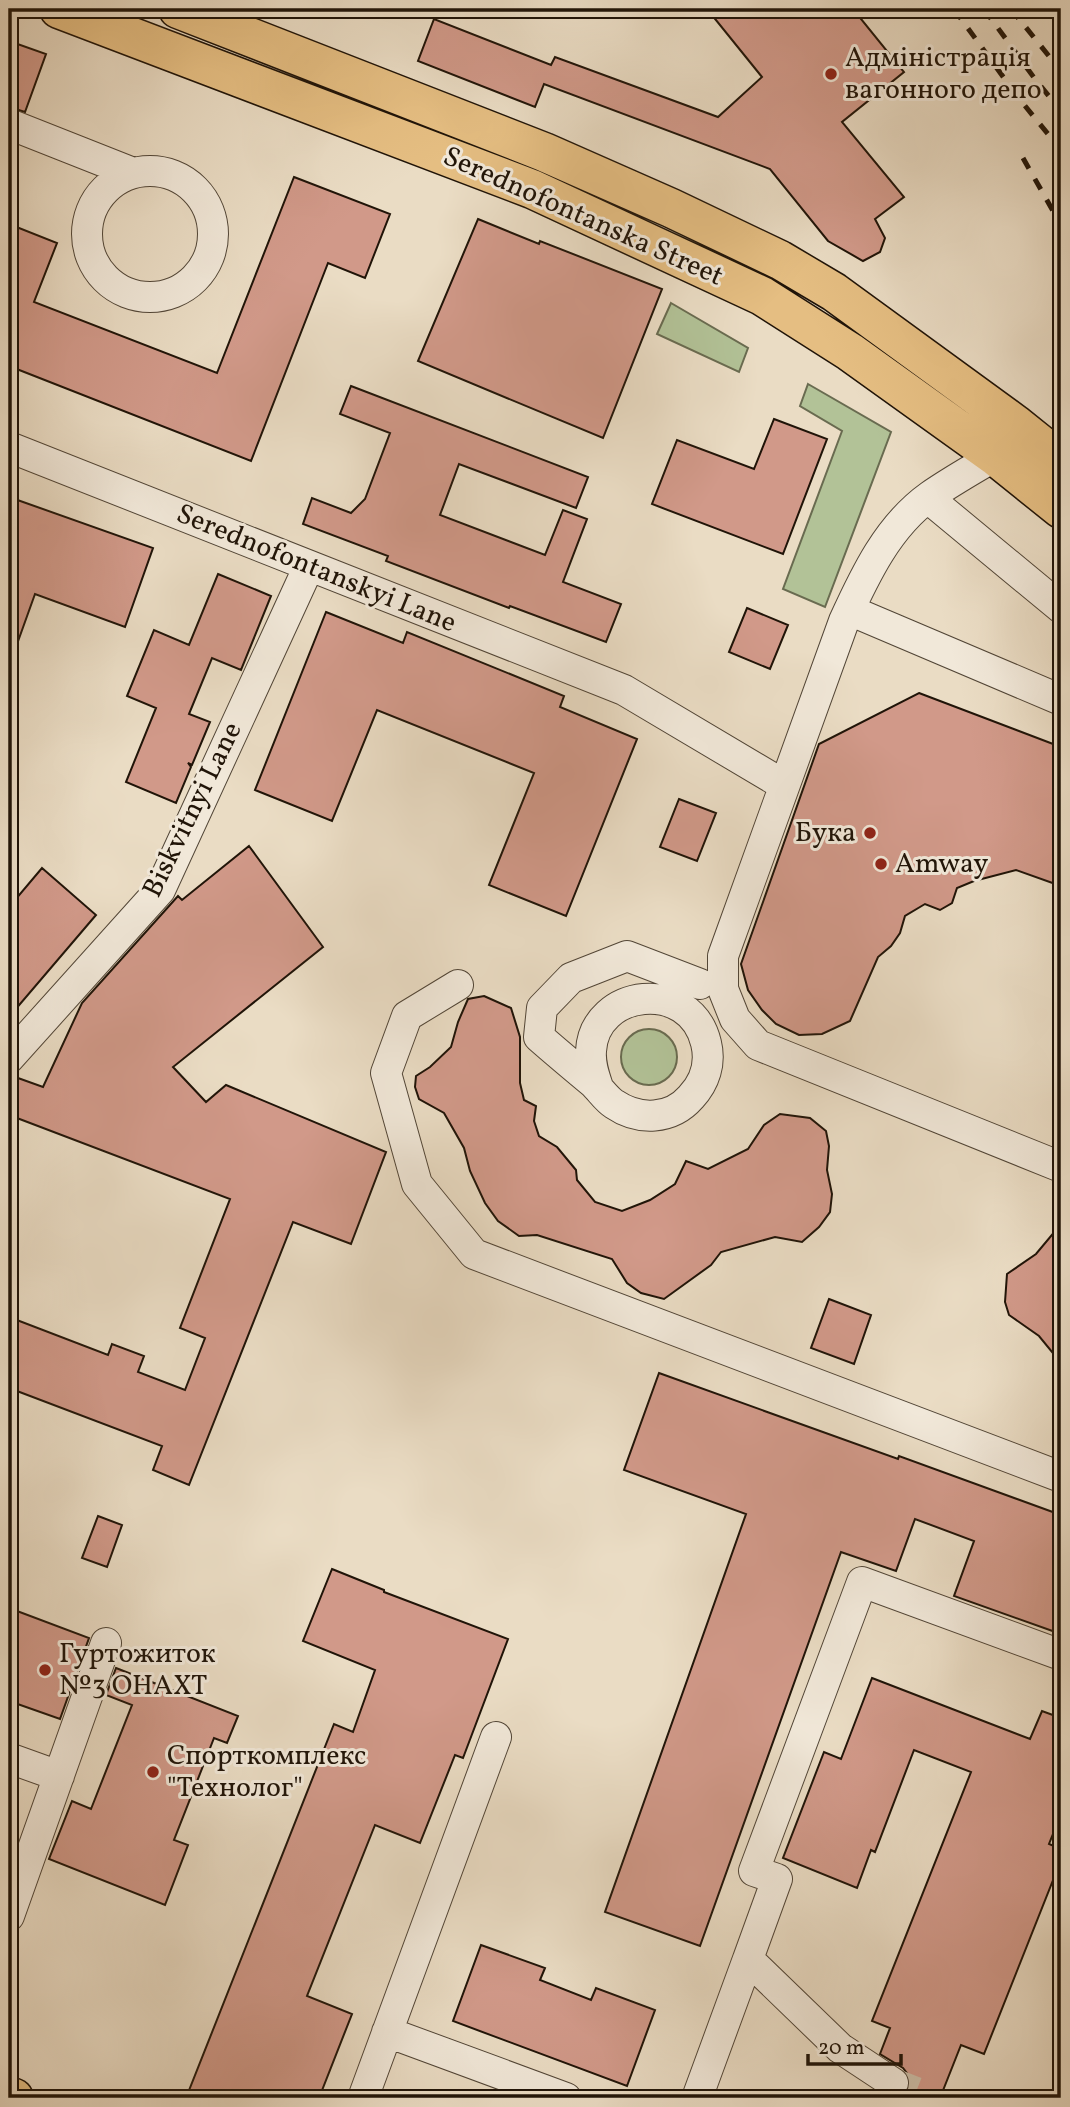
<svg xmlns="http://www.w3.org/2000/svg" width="1070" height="2107" font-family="Vollkorn,serif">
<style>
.green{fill:#b2c297;stroke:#696b50;stroke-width:2}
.building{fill:#d19989;stroke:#201408;stroke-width:2}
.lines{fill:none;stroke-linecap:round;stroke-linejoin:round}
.minor-tunnel{stroke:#ccbea8;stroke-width:30;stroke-dasharray:30 15;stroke-linecap:butt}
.minor-casing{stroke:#524637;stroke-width:32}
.major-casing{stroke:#201408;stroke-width:41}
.minor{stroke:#f1e8d9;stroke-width:30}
.major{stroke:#e5be82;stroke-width:38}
.rail{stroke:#201408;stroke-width:5;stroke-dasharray:12 12;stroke-linecap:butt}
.poi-dot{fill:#8f2418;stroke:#f1e8d9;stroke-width:2.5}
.labels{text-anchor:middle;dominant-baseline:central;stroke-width:6;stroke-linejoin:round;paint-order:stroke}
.poi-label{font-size:28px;fill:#201408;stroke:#f1e8d9;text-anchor:start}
.street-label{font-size:28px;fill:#201408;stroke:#f1e8d9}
</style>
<rect width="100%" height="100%" fill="#eadcc4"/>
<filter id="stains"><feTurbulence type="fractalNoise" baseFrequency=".00286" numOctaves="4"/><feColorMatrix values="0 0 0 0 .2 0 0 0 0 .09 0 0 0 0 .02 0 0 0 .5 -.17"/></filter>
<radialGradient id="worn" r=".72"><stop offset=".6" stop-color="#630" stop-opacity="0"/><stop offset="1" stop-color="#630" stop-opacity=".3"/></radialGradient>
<path class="green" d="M 671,303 L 748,348 L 739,372 L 657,334 Z
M 808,384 L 891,432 L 825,607 L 783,589 L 842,431 L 800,406 Z
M621 1057a28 28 0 1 1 56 0a28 28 0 1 1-56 0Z"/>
<path class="building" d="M 707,9 L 853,9 L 904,72 L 842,122 L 904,197 L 875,219 L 885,238 L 880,252 L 863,261 L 828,241 L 770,169 L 544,84 L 535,107 L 418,61 L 434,19 L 551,65 L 555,57 L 718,117 L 762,77 Z
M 9,41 L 46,54 L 25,112 L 9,107 Z
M 294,177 L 390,214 L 365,278 L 328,263 L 251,461 L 9,366 L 9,224 L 57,243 L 34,302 L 217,373 Z
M 478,219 L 539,244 L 540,241 L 662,289 L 603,438 L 418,361 Z
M 351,386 L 588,477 L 576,508 L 459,464 L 440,515 L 545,555 L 563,510 L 587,519 L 563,582 L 621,604 L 606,642 L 510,606 L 509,608 L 386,561 L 388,556 L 303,524 L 312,498 L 351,513 L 365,499 L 390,433 L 340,414 Z
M 774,419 L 827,439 L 783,554 L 652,504 L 677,440 L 754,469 Z
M 9,497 L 153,548 L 125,627 L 35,594 L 12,658 L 9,658 Z
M 218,574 L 271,596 L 241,670 L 212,658 L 189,714 L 210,722 L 192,765 L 188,763 L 191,767 L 176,803 L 126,782 L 156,708 L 127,696 L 154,630 L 189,645 Z
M 747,608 L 788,625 L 770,669 L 729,652 Z
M 326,612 L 403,643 L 407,632 L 564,696 L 560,707 L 637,739 L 566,916 L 489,885 L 534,773 L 377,710 L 332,821 L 255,790 Z
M 919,693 L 1061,747 L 1061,886 L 1016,870 L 974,881 L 957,888 L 952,903 L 940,910 L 925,904 L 905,916 L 900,933 L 891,946 L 878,957 L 850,1021 L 822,1034 L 799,1035 L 776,1024 L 762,1010 L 748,990 L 741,964 L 819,744 Z
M 679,799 L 716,813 L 697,861 L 660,847 Z
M 249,846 L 323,947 L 173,1067 L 206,1102 L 226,1085 L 386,1152 L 351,1244 L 293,1222 L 189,1485 L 153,1470 L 162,1446 L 9,1388 L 9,1317 L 108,1355 L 112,1344 L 144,1356 L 138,1372 L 185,1390 L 205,1338 L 180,1328 L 230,1199 L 9,1115 L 9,1092 L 18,1078 L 43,1087 L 82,1003 L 178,896 L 182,900 Z
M 42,868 L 96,915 L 9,1017 L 9,907 Z
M 484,996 L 511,1008 L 520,1037 L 520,1083 L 524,1100 L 536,1106 L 534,1121 L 539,1136 L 557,1147 L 576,1170 L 577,1180 L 595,1202 L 622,1211 L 650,1200 L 675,1184 L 686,1161 L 708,1169 L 748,1149 L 764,1125 L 780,1114 L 810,1118 L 826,1131 L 829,1146 L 827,1170 L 832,1194 L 830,1212 L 819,1227 L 802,1242 L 775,1237 L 721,1252 L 711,1265 L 664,1299 L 641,1293 L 627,1283 L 612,1259 L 537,1235 L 519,1236 L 498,1221 L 485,1203 L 470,1171 L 464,1148 L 444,1113 L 419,1099 L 415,1087 L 416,1076 L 430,1067 L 451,1047 L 458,1022 L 468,999 Z
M 1061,1224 L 1061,1363 L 1039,1336 L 1009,1315 L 1005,1302 L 1007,1274 L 1036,1254 Z
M 829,1299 L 871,1315 L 854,1364 L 811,1348 Z
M 659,1373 L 898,1459 L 899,1456 L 1061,1515 L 1061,1634 L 954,1596 L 974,1541 L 915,1519 L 896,1571 L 841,1552 L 700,1946 L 605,1912 L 746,1514 L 624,1470 Z
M 98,1516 L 122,1525 L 107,1567 L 82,1558 Z
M 332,1569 L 384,1590 L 384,1592 L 508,1639 L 463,1758 L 455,1755 L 420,1843 L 375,1825 L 307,1996 L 352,2014 L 319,2098 L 186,2098 L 334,1724 L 353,1732 L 375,1670 L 303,1641 Z
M 9,1608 L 89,1638 L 60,1719 L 9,1701 Z
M 116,1668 L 238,1716 L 227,1743 L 214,1738 L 174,1840 L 188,1845 L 165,1905 L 49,1859 L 72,1801 L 91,1809 L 132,1705 L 106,1695 Z
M 872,1678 L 1030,1739 L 1042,1711 L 1061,1718 L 1061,1814 L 1049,1844 L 1061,1849 L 1061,1860 L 984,2054 L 961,2045 L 940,2098 L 901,2098 L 908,2092 L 910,2085 L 909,2076 L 903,2068 L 880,2054 L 890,2028 L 872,2021 L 971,1772 L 914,1750 L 875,1852 L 871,1850 L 857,1888 L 783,1858 L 824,1752 L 841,1759 Z
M 481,1945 L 545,1968 L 540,1980 L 591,2000 L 596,1988 L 655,2010 L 627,2086 L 453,2021 Z"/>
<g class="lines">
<path class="minor-tunnel" d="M 893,2083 L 916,2092"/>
<defs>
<path id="minor" d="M 9,124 L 133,173
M87 234a63 63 0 1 1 126 0a63 63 0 1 1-126 0Z
M 9,447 L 624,690 L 784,785
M 995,456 C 973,469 950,482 930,496 C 888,526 865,575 844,621 L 723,956 L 723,989 L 735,1019 L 758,1045 L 1061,1167
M 928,498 L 1061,608
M 849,610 L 1061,700
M 458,985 L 407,1016 L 386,1073 L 417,1184 L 474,1254 L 1061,1477
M 9,1058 L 160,890 L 309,566
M 598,1087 C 594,1075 590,1064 591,1051 C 594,989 690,977 706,1043 C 711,1063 705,1082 691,1097 C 671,1120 639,1121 614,1104 C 606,1099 600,1089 592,1082 C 574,1067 556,1052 539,1037 L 542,1008 L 571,978 L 627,956 L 700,984
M 9,1758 L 59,1776
M 9,1916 L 106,1643
M 387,2032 L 566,2098
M 893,2083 L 840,2048 L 748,1959 L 777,1879 L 754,1871 L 862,1582 L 1061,1655
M 363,2098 L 496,1737
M 697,2098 L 748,1959"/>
<path id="major" d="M 59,9 L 532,189 L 762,296 L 850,352 L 995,456 L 1061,509
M 178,9 L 544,152 L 671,208 L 780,260 L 834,292 L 1015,424 L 1061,461
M 9,2096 L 14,2098"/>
</defs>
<use href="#minor" class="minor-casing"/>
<use href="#major" class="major-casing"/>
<use href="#minor" class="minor"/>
<use href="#major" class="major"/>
<path class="rail" d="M 954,9 L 1017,96 L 1061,150
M 984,9 L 1035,79 L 1061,111
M 1011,9 L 1061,71
M 1023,158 L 1061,225"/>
</g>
<g class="poi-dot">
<circle cx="831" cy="74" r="7"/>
<circle cx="870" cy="833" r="7"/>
<circle cx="881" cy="864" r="7"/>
<circle cx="45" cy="1670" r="7"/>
<circle cx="153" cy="1772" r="7"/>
</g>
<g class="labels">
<g class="poi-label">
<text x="845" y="58">Адміністрація<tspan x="845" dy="32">вагонного депо</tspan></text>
<text x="856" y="833" text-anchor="end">Бука</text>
<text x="895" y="864">Amway</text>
<text x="59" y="1654">Гуртожиток<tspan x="59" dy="32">№3 ОНАХТ</tspan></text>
<text x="167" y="1756">Спорткомплекс<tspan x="167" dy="32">"Технолог"</tspan></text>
</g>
<g class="street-label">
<text transform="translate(583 217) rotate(24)">Serednofontanska Street</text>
<text transform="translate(316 569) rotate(22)">Serednofontanskyi Lane</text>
<text transform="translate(193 810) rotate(-64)">Biskvitnyi Lane</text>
</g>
</g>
<rect width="1070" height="2107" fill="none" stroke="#eadcc4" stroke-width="35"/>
<rect x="10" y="10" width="1049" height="2086" fill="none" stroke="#201408" stroke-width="3.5"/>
<rect x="18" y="18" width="1035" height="2072" fill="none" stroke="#201408" stroke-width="2"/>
<path d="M808 2054v10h93v-10" fill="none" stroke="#201408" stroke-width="3.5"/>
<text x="818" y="2054" font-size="21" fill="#201408" stroke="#f1e8d9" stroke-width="5" paint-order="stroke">20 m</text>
<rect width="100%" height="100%" filter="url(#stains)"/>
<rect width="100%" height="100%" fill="url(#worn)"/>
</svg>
